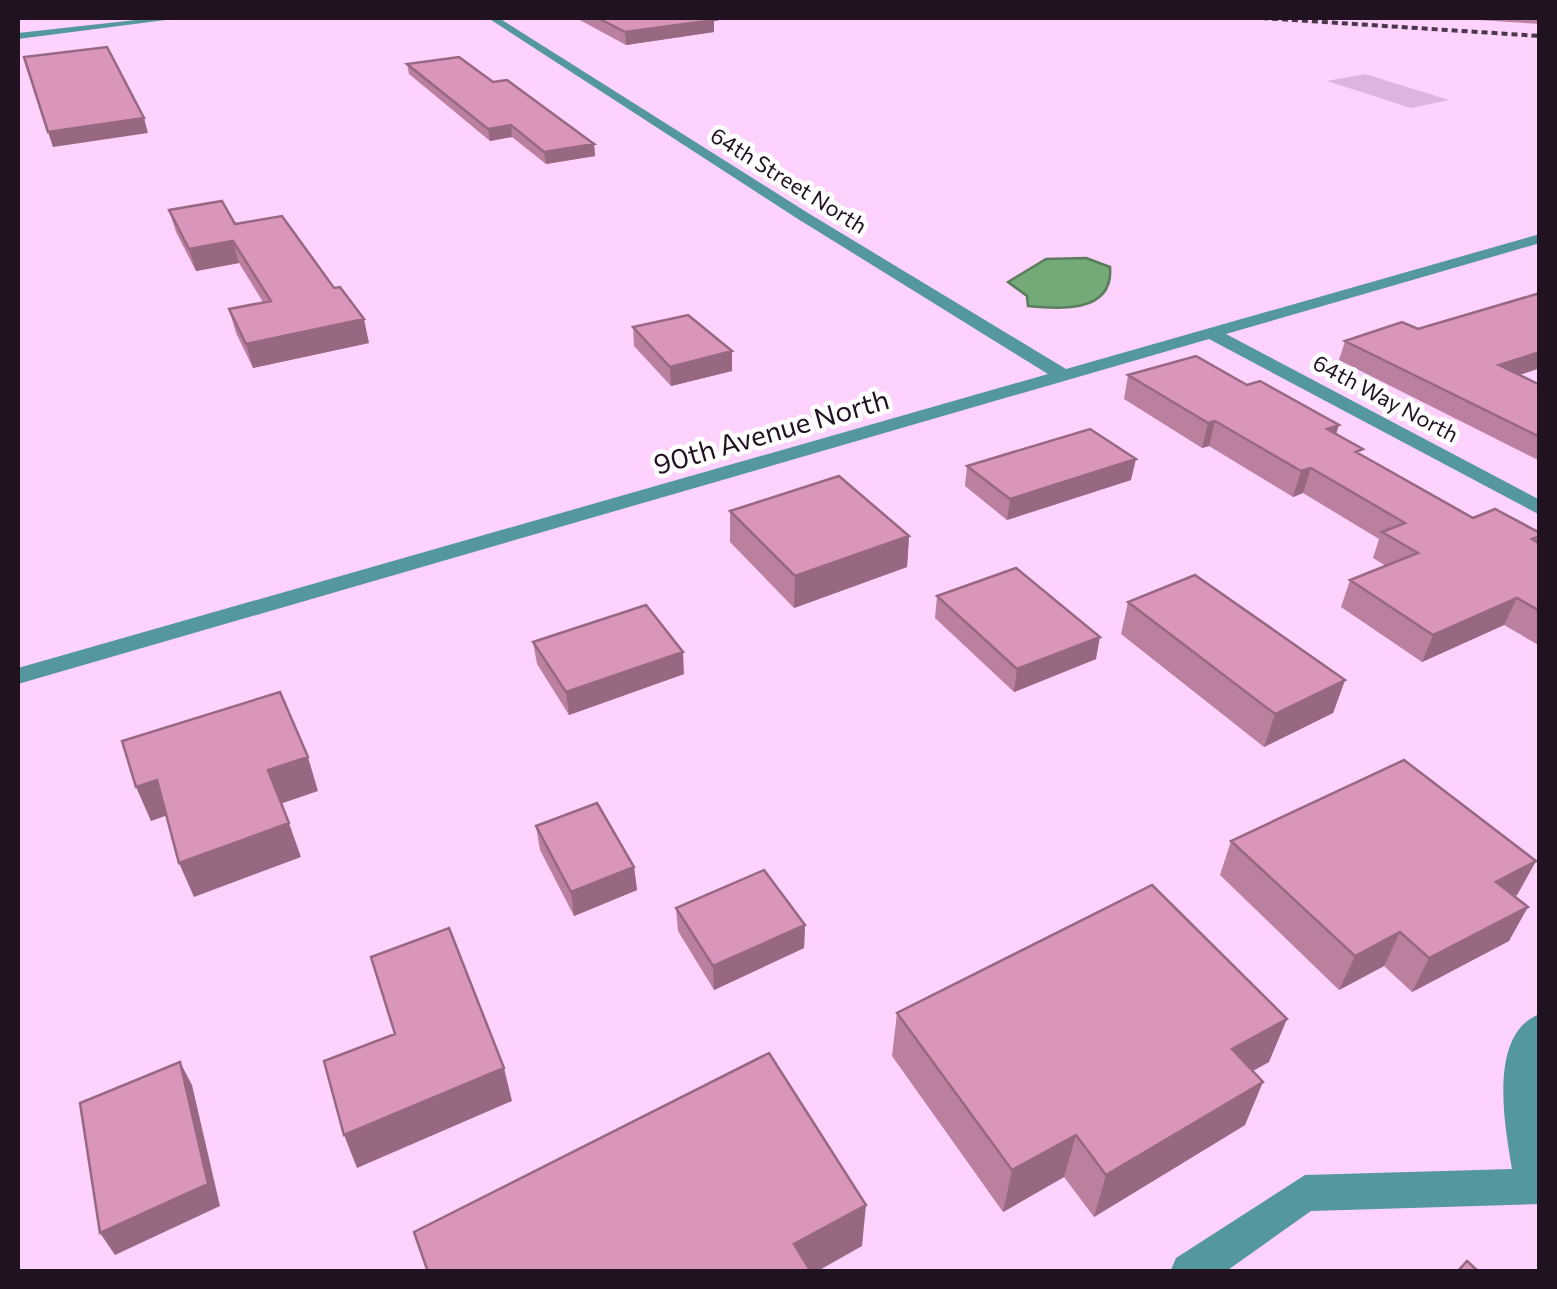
<svg xmlns="http://www.w3.org/2000/svg" width="1557" height="1289" font-family="Commissioner,sans-serif">
<style>
.green{fill:#ddb4dd}
.water{fill:#74aa77;stroke:#5b7c5d;stroke-width:2.5}
.lines{fill:none;stroke-linecap:round;stroke-linejoin:round}
.minor{fill:#54979f;fill-rule:evenodd}
.rail{stroke:#4b374b;stroke-width:4;stroke-dasharray:6 4;stroke-linecap:butt}
.wall{fill:#bb80a0}
.shaded-wall{fill:#986882}
.building{fill:#d995ba;stroke:#986882;stroke-width:2.5}
.labels{text-anchor:middle;dominant-baseline:central;stroke-width:9;stroke-linejoin:round;paint-order:stroke}
.far-street-label{font-size:22px;fill:#211221;stroke:#fff}
.street-label{font-size:28px;fill:#211221;stroke:#fff}
</style>
<rect width="100%" height="100%" fill="#fdd2fd"/>
<path class="green" d="M 1365,74 L 1449,100 L 1411,108 L 1327,81 Z"/>
<path class="water" d="M 1086,258 L 1110,267 C 1114,314 1058,309 1028,306 L 1027,296 L 1008,282 L 1046,259 Z"/>
<g class="lines">
<path class="minor" d="M 154,18 L 181,18 L 18,39 L 18,33 Z
M 488,18 L 499,18 L 808,213 L 1066,369 L 1540,234 L 1540,243 L 1226,334 L 1540,500 L 1540,515 L 1209,339 L 18,684 L 18,668 L 1048,374 L 798,219 Z
M 1540,1014 L 1540,1204 L 1311,1211 L 1225,1272 L 1170,1272 L 1176,1258 L 1305,1175 L 1512,1169 C 1505,1127 1487,1033 1540,1014 Z"/>
<path class="rail" d="M 1262,18 L 1540,36"/>
</g>
<path class="wall" d="M 576,18 L 709,18 L 714,32 L 626,45 Z
M 1447,18 L 1540,18 L 1540,24 Z
M 407,64 L 493,82 L 594,144 L 595,156 L 546,164 L 512,137 L 490,141 L 409,74 Z
M 169,210 L 235,224 L 369,343 L 253,368 L 236,333 L 229,309 L 263,302 L 239,263 L 196,271 L 176,232 Z
M 633,327 L 732,371 L 671,386 L 634,346 Z
M 1418,329 L 1540,368 L 1519,375 L 1540,385 L 1540,461 L 1339,360 L 1345,341 Z
M 1128,375 L 1336,435 L 1361,455 L 1473,518 L 1540,533 L 1540,646 L 1504,625 L 1422,662 L 1341,607 L 1350,580 L 1386,566 L 1373,558 L 1379,539 L 1303,493 L 1293,497 L 1209,446 L 1202,448 L 1124,399 Z
M 967,466 L 1131,480 L 1007,520 L 965,486 Z
M 730,511 L 909,536 L 907,567 L 794,608 L 730,542 Z
M 937,596 L 1096,659 L 1014,692 L 935,618 Z
M 1128,602 L 1345,680 L 1333,713 L 1264,747 L 1121,634 Z
M 533,642 L 684,674 L 569,715 L 537,664 Z
M 536,826 L 634,867 L 637,890 L 574,916 L 540,850 Z
M 1231,841 L 1536,861 L 1517,895 L 1515,896 L 1509,941 L 1412,992 L 1384,966 L 1339,990 L 1220,875 Z
M 676,908 L 805,925 L 804,948 L 714,990 L 678,931 Z
M 897,1013 L 1269,1062 L 1253,1071 L 1245,1125 L 1094,1217 L 1064,1177 L 1003,1212 L 892,1056 Z"/>
<path class="shaded-wall" d="M 714,20 L 714,32 L 626,45 L 625,32 Z
M 144,118 L 148,133 L 53,147 L 48,132 Z
M 511,125 L 512,137 L 490,141 L 488,129 Z
M 594,144 L 595,156 L 546,164 L 544,152 Z
M 233,241 L 239,263 L 196,271 L 189,249 Z
M 364,319 L 369,343 L 253,368 L 246,344 Z
M 732,351 L 732,371 L 671,386 L 670,367 Z
M 1540,352 L 1540,368 L 1491,385 L 1499,365 Z
M 1215,421 L 1209,446 L 1202,448 L 1208,423 Z
M 1339,425 L 1331,450 L 1327,429 Z
M 1136,459 L 1131,480 L 1007,520 L 1010,499 Z
M 1311,468 L 1303,493 L 1293,497 L 1301,471 Z
M 909,536 L 907,567 L 794,608 L 795,576 Z
M 1517,598 L 1504,625 L 1422,662 L 1433,635 Z
M 1100,637 L 1096,659 L 1014,692 L 1017,669 Z
M 683,652 L 684,674 L 569,715 L 566,692 Z
M 1345,680 L 1333,713 L 1264,747 L 1275,714 Z
M 308,757 L 318,791 L 280,804 L 268,770 Z
M 157,780 L 171,814 L 151,821 L 136,787 Z
M 289,823 L 301,857 L 194,897 L 179,863 Z
M 1536,861 L 1517,895 L 1478,916 L 1496,882 Z
M 634,867 L 637,890 L 574,916 L 571,892 Z
M 1528,907 L 1509,941 L 1412,992 L 1429,958 Z
M 805,925 L 804,948 L 714,990 L 713,966 Z
M 1400,932 L 1384,966 L 1339,990 L 1355,956 Z
M 1287,1019 L 1269,1062 L 1215,1091 L 1232,1049 Z
M 180,1062 L 192,1085 L 220,1206 L 115,1255 L 100,1233 Z
M 504,1068 L 512,1101 L 357,1168 L 344,1135 Z
M 1263,1082 L 1245,1125 L 1094,1217 L 1106,1175 Z
M 1076,1135 L 1064,1177 L 1003,1212 L 1012,1170 Z
M 866,1205 L 862,1246 L 816,1272 L 794,1272 L 794,1244 Z"/>
<path class="building" d="M 598,18 L 709,18 L 714,20 L 625,32 Z
M 107,47 L 144,118 L 48,132 L 24,57 Z
M 459,57 L 493,82 L 507,80 L 594,144 L 544,152 L 511,125 L 488,129 L 407,64 Z
M 222,201 L 235,224 L 282,216 L 334,288 L 340,287 L 364,319 L 246,344 L 229,309 L 271,301 L 233,241 L 189,249 L 169,210 Z
M 1540,293 L 1540,352 L 1499,365 L 1540,385 L 1540,437 L 1345,341 L 1402,322 L 1418,329 Z
M 688,315 L 732,351 L 670,367 L 633,327 Z
M 1196,356 L 1247,385 L 1260,381 L 1339,425 L 1327,429 L 1363,449 L 1356,452 L 1473,518 L 1495,509 L 1540,533 L 1540,536 L 1532,539 L 1540,544 L 1540,611 L 1517,598 L 1433,635 L 1350,580 L 1418,553 L 1382,532 L 1405,523 L 1311,468 L 1301,471 L 1215,421 L 1208,423 L 1128,375 Z
M 1090,429 L 1136,459 L 1010,499 L 967,466 Z
M 839,476 L 909,536 L 795,576 L 730,511 Z
M 1016,568 L 1100,637 L 1017,669 L 937,596 Z
M 1195,575 L 1345,680 L 1275,714 L 1128,602 Z
M 646,605 L 683,652 L 566,692 L 533,642 Z
M 280,692 L 308,757 L 268,770 L 289,823 L 179,863 L 157,780 L 136,787 L 122,741 Z
M 1404,760 L 1536,861 L 1496,882 L 1528,907 L 1429,958 L 1400,932 L 1355,956 L 1231,841 Z
M 597,803 L 634,867 L 571,892 L 536,826 Z
M 764,870 L 805,925 L 713,966 L 676,908 Z
M 1152,885 L 1287,1019 L 1232,1049 L 1263,1082 L 1106,1175 L 1076,1135 L 1012,1170 L 897,1013 Z
M 449,928 L 504,1068 L 344,1135 L 324,1061 L 395,1034 L 371,957 Z
M 769,1053 L 866,1205 L 794,1244 L 811,1272 L 428,1272 L 414,1232 Z
M 180,1062 L 208,1184 L 100,1233 L 80,1103 Z
M 1467,1261 L 1479,1272 L 1457,1272 Z"/>
<g class="labels">
<g class="far-street-label">
<text transform="translate(789 180) rotate(32)">64th Street North</text>
<text transform="translate(1386 398) rotate(28)">64th Way North</text>
</g>
<g class="street-label">
<text transform="translate(771 431) rotate(-16)">90th Avenue North</text>
</g>
</g>
<rect width="1557" height="1289" fill="none" stroke="#211221" stroke-width="40"/>
</svg>
